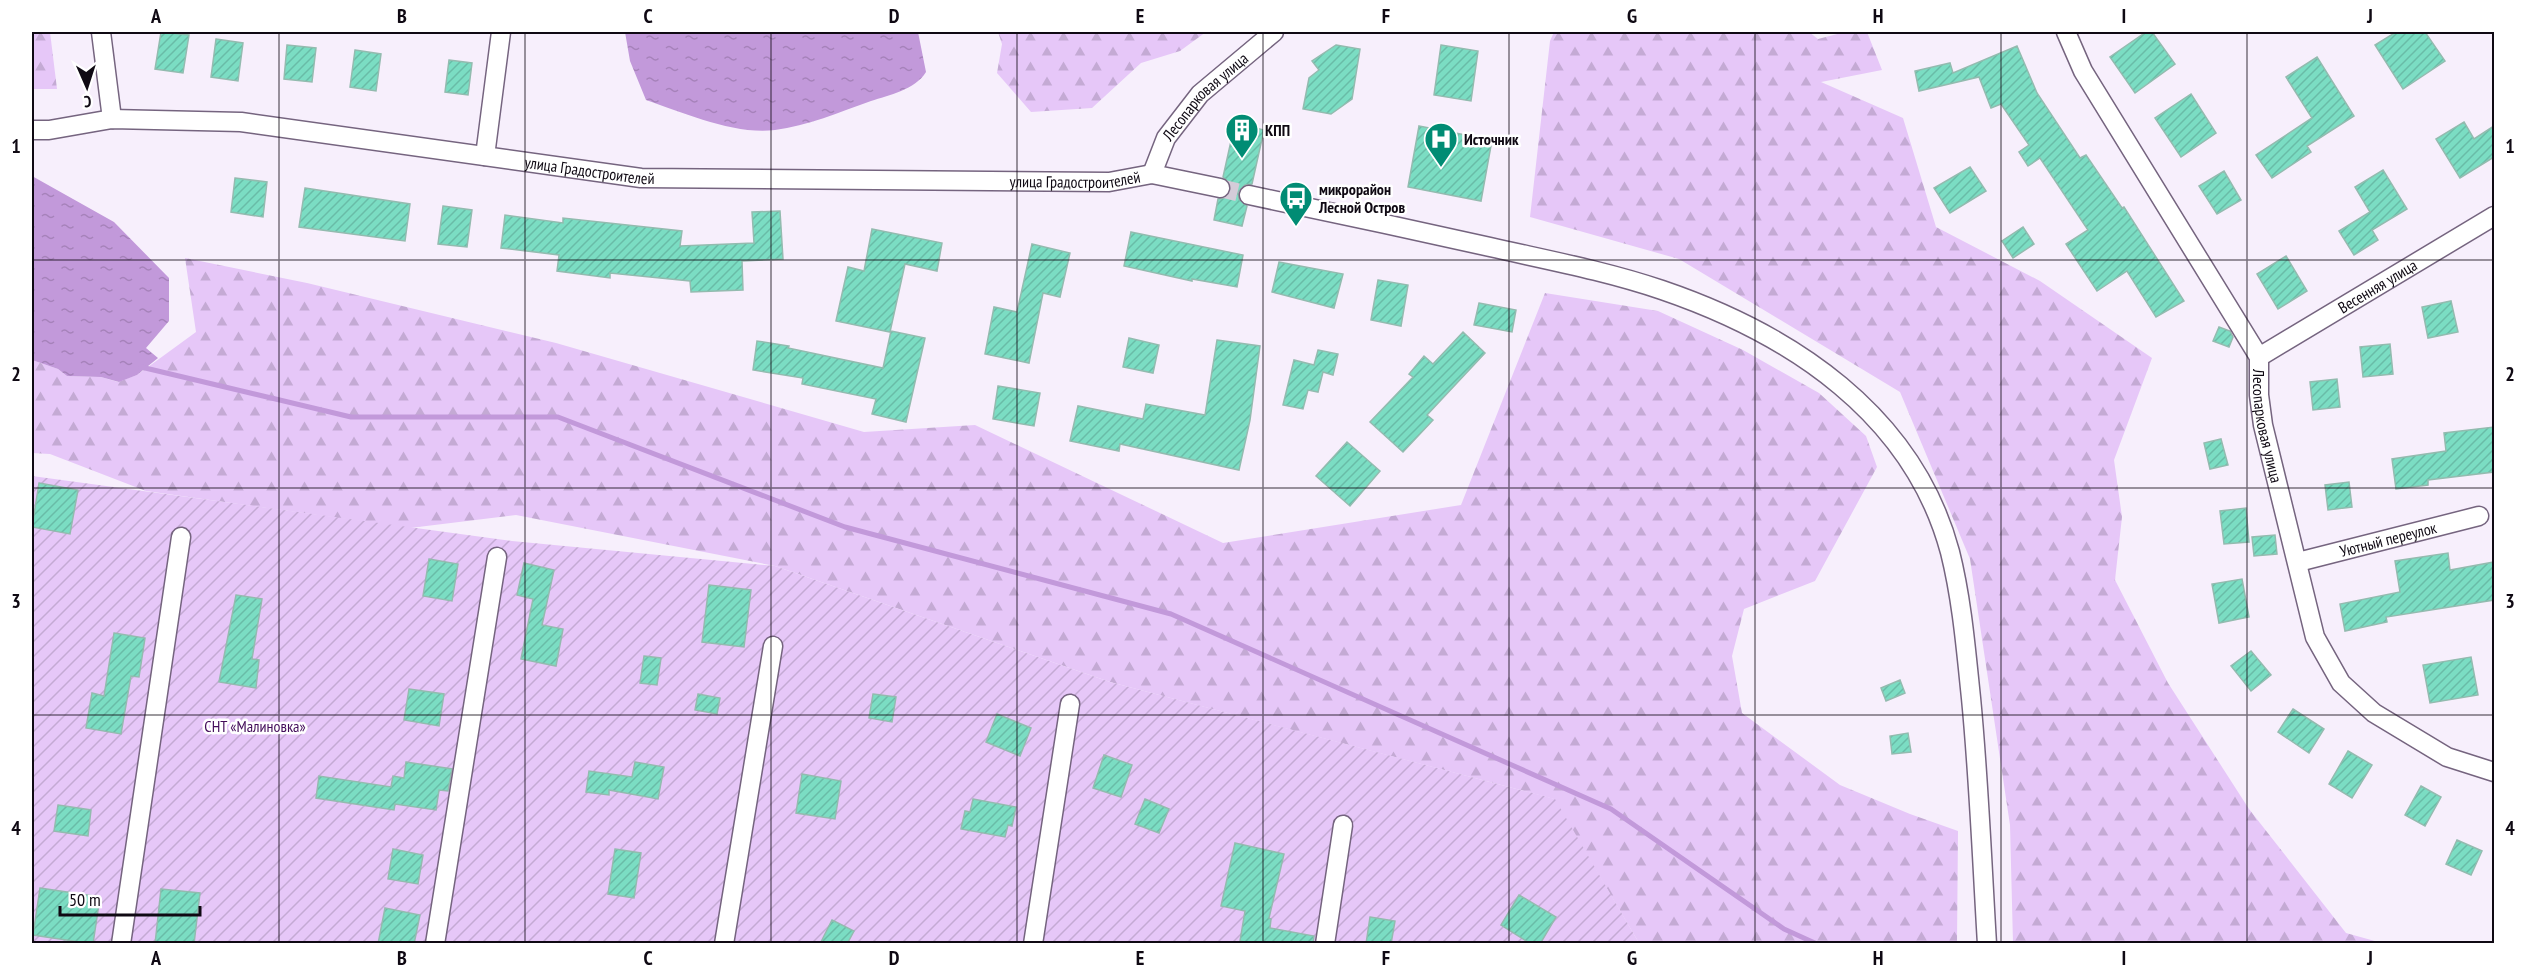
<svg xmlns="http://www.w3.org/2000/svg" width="2526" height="975" font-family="'PT Sans Narrow',sans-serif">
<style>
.forest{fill:url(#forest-firs)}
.garden{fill:url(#garden-furrows)}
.water{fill:url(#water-ripples)}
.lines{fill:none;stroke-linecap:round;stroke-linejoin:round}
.stream{stroke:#c299da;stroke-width:5}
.building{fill:url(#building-hatch);stroke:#93bbaf;stroke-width:1.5}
.minor-tunnel{stroke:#d4ccd9;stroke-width:18;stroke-dasharray:18 9;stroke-linecap:butt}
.minor-casing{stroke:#75647f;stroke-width:21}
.minor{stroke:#fff;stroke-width:18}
.grid{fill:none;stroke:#0f0913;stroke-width:1.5;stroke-opacity:0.55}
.labels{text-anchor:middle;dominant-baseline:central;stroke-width:5;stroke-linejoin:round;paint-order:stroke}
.street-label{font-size:16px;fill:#0f0913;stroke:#fff}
.poi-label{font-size:16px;font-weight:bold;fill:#0f0913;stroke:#fff;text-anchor:start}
.park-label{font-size:16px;fill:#420b59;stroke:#fff}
.neatline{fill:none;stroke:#0f0913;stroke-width:2}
.grid-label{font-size:20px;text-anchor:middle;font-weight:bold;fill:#0f0913}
</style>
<defs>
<pattern id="forest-firs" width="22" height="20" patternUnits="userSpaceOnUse" patternTransform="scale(1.5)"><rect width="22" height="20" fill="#e6c7f8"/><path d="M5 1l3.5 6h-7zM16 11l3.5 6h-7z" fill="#c4aad4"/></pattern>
<pattern id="garden-furrows" width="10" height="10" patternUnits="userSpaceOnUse" patternTransform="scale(1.5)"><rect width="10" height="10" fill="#e6c7f8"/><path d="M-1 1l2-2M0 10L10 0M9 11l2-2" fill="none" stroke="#c4aad4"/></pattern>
<pattern id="water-ripples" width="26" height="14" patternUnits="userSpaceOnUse" patternTransform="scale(1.5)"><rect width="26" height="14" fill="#c299da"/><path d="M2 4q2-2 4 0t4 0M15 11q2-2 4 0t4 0" fill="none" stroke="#a682ba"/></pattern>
<pattern id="building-hatch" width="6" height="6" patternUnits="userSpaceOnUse" patternTransform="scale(1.5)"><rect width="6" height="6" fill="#7bddc3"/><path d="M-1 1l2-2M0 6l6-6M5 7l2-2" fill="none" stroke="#69bca7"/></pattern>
</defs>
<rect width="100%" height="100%" fill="#f7effc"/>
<path class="forest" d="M 32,32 L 50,32 L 57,89 L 32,89 Z
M 998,32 L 1206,32 L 1180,51 L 1141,63 L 1092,108 L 1031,112 L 997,73 L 1002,44 Z
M 1554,32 L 1809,32 L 1818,39 L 1845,32 L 1867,32 L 1882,70 L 1821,82 L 1903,118 L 1936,227 L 2040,281 L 2152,358 L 2114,460 L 2122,517 L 2115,580 L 2168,683 L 2249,809 L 2346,933 L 2382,943 L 2013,943 L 2010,825 L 1970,559 L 1900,392 L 1679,259 L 1530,217 L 1550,41 Z
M 185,258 L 307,283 L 556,343 L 864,432 L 975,425 L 1223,543 L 1461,505 L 1545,293 L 1658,311 L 1743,350 L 1819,393 L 1866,436 L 1877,467 L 1815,581 L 1744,609 L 1732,656 L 1742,713 L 1840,785 L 1910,814 L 1958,831 L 1957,943 L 1639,943 L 1554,799 L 1110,682 L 775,566 L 516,515 L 410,528 L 146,491 L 50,454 L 32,453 L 32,360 L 58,369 L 67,376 L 101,377 L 118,382 L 137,375 L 196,332 Z"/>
<path class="garden" d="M 32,476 L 512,541 L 775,566 L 1110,682 L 1555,799 L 1639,943 L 32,944 Z"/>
<path class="water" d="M 625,32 L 918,32 L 926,72 C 915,90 889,95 871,101 C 840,112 807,126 775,130 C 734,135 684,113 646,100 L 630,61 Z
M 32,176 L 114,222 L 169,278 L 169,321 L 146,348 L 158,358 L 137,375 L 119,382 L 101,377 L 67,376 L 58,369 L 32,360 Z"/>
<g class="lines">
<path class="stream" d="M 141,367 L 351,417 L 558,417 L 845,527 L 1171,614 L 1611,809 L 1784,929 L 1817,944"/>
</g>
<path class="building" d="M 161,32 L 189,35 L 183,73 L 155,69 Z
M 2146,32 L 2152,32 L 2175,64 L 2135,93 L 2110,57 Z
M 2396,32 L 2425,32 L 2445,61 L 2403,89 L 2375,45 Z
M 216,39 L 243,43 L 238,81 L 211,77 Z
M 287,45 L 316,48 L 312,82 L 284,79 Z
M 1336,45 L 1360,49 L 1352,99 L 1331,114 L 1303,109 L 1309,78 L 1319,70 L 1312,61 Z
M 1441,45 L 1478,51 L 1471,101 L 1434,95 Z
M 2017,46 L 2037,93 L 2080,158 L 2086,155 L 2122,208 L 2124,207 L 2184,301 L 2156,317 L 2127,271 L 2097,291 L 2066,244 L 2088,230 L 2040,158 L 2028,166 L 2019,152 L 2029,145 L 2001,104 L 1991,108 L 1979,77 L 1919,91 L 1915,71 L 1950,63 L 1953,73 Z
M 355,50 L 381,54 L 376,91 L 350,87 Z
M 2317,57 L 2354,116 L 2307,146 L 2311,152 L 2272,178 L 2256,155 L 2312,118 L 2286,77 Z
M 449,60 L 472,63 L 468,95 L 445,92 Z
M 2191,94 L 2216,133 L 2181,157 L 2155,118 Z
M 2464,122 L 2474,139 L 2494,126 L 2494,157 L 2460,178 L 2436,139 Z
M 1235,123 L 1264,130 L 1252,184 L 1245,185 L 1238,192 L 1239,199 L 1247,206 L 1242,226 L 1214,220 L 1218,199 L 1224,198 L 1231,191 L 1230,184 L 1223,177 Z
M 1419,126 L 1492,140 L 1481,201 L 1408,187 Z
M 1970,167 L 1986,191 L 1950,213 L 1934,188 Z
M 2383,170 L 2407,209 L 2372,230 L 2378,240 L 2354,255 L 2339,231 L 2370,212 L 2355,187 Z
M 2224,171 L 2241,200 L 2217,214 L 2199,186 Z
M 235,178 L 267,182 L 263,217 L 231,212 Z
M 305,188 L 410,204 L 405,241 L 299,227 Z
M 443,206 L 472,210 L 467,247 L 438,244 Z
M 780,211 L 783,259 L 742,261 L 743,290 L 691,292 L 690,281 L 610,273 L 610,278 L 557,271 L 559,255 L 501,248 L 505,215 L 563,223 L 563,218 L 682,231 L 680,246 L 754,243 L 752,212 Z
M 2023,227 L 2034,244 L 2013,258 L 2002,241 Z
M 872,229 L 942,243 L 937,271 L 905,264 L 890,332 L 836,321 L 848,267 L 864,271 Z
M 1131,232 L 1243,255 L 1237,287 L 1192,279 L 1192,281 L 1124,266 Z
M 1032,244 L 1070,253 L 1060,297 L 1043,293 L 1029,363 L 985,354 L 994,307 L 1017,312 Z
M 2286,256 L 2307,291 L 2278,309 L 2257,274 Z
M 1279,262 L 1343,274 L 1334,308 L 1272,292 Z
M 1378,280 L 1408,285 L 1401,326 L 1371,320 Z
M 2451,301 L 2458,332 L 2428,338 L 2422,307 Z
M 1479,303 L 1516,310 L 1512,332 L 1474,325 Z
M 2219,327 L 2230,331 L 2233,337 L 2229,347 L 2213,341 Z
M 891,331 L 925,338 L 906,422 L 872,414 L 876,399 L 802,384 L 803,378 L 753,370 L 757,341 L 789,346 L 788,348 L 883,368 Z
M 1463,332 L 1485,353 L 1427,415 L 1433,420 L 1403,452 L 1370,422 L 1413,377 L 1409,374 L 1424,356 L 1433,364 Z
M 1129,338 L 1159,345 L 1153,373 L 1123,367 Z
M 1217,340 L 1260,346 L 1250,420 L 1239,470 L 1120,444 L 1119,451 L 1070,441 L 1078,406 L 1143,419 L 1146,404 L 1205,415 Z
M 2390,344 L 2393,374 L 2363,377 L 2360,347 Z
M 1318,350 L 1338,354 L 1333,375 L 1323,372 L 1318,392 L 1308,390 L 1303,409 L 1283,405 L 1294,360 L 1314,365 Z
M 2337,379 L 2340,407 L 2313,410 L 2310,382 Z
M 998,386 L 1040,393 L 1034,426 L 993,419 Z
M 2494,427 L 2494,472 L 2428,480 L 2428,485 L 2396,489 L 2392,459 L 2446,451 L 2444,433 Z
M 2221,439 L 2228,465 L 2210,469 L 2204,443 Z
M 1347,442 L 1380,471 L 1350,506 L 1316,476 Z
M 2349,482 L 2352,507 L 2328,510 L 2325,485 Z
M 39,483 L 78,490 L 70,534 L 32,527 Z
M 2246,508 L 2249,542 L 2224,544 L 2220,511 Z
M 2275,535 L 2277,554 L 2254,556 L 2252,537 Z
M 2448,553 L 2450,570 L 2494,562 L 2494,600 L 2386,617 L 2387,622 L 2345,631 L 2340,604 L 2400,592 L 2395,561 Z
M 429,559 L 458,564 L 452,601 L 423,596 Z
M 524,563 L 554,570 L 542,625 L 563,629 L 556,666 L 521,659 L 533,599 L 517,595 Z
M 2242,579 L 2249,617 L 2219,623 L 2212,584 Z
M 709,585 L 751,590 L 744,647 L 702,642 Z
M 236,595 L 262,599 L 252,659 L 259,660 L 256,688 L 219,682 Z
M 114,633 L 145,638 L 139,677 L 131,676 L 121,734 L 86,728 L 92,693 L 104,696 Z
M 2251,651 L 2271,675 L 2251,691 L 2231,666 Z
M 644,656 L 661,658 L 657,685 L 640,683 Z
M 2471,657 L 2478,695 L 2430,703 L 2423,665 Z
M 1900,680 L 1905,693 L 1886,701 L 1881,688 Z
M 409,689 L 444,694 L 439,726 L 404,720 Z
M 698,694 L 720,698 L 717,714 L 695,710 Z
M 873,694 L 896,697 L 892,722 L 869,718 Z
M 2293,709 L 2324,729 L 2309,753 L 2278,732 Z
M 997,714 L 1031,728 L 1020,756 L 986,742 Z
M 1908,733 L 1911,752 L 1892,754 L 1890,736 Z
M 2348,751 L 2372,765 L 2352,798 L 2329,784 Z
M 1104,755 L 1132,765 L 1121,797 L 1093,788 Z
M 406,762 L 452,769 L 448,791 L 439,790 L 436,810 L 395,804 L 394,810 L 316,798 L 319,776 L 391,787 L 393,776 L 404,778 Z
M 635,762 L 664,767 L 658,799 L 609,790 L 609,795 L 586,792 L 589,771 L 632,777 Z
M 802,774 L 841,781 L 835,819 L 796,813 Z
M 2421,786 L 2441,797 L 2425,826 L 2405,815 Z
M 973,799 L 1016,807 L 1012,826 L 1008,825 L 1005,837 L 961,829 L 965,811 L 970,812 Z
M 1145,799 L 1169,809 L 1159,833 L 1135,824 Z
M 58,805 L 91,810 L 88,836 L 54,831 Z
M 2457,840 L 2482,851 L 2471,875 L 2446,864 Z
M 1235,843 L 1284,854 L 1269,918 L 1271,919 L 1270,928 L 1314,936 L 1313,944 L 1254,944 L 1240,941 L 1245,911 L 1221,906 Z
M 393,849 L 423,855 L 418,884 L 388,879 Z
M 615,849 L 641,853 L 634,898 L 608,894 Z
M 40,888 L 100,897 L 93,944 L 33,935 Z
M 161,889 L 200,893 L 194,944 L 155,944 Z
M 1519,895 L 1556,917 L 1540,944 L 1531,944 L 1501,925 Z
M 385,908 L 420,915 L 414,944 L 378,944 Z
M 1370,917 L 1395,921 L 1391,944 L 1366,944 Z
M 832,920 L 854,931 L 847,944 L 820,944 Z"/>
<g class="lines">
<path class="minor-tunnel" d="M 1220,188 L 1249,195"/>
<defs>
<g id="minor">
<path d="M 101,32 L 112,119"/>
<path id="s1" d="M 2066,32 L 2083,71 L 2259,357 L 2259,395 L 2263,425 L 2315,637 L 2341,683 L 2374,713 L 2447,757 L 2494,772"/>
<path id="s2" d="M 32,130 L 49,130 L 112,119 L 241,122 L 641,178 L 1109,182 L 1152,174 L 1220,188"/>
<path d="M 485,156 L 501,32"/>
<path id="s3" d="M 1152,174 L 1166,138 L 1200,94 L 1274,32"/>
<path d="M 1249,195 C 1329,212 1410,229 1490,247 C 1547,260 1606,271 1662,290 C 1791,334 1913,414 1950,552 C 1962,600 1966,650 1971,698 C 1979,780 1982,862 1987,944"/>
<path id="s4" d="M 2259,357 L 2494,216"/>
<path id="s5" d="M 2298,562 L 2479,516"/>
<path d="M 121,944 L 181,537"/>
<path d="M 435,944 L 497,557"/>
<path d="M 724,944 L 773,646"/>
<path d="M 1033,944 L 1070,704"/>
<path d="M 1325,944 L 1343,825"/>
</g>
</defs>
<use href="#minor" class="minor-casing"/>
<use href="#minor" class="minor"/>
</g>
<path class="grid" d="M 279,32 L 279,944M 525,32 L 525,944M 771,32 L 771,944M 1017,32 L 1017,944M 1263,32 L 1263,944M 1509,32 L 1509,944M 1755,32 L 1755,944M 2001,32 L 2001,944M 2247,32 L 2247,944M 32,260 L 2494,260M 32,488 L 2494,488M 32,715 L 2494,715"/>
<defs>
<symbol id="building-pin" viewBox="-11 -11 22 30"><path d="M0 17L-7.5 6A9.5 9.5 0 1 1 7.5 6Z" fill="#018c74" stroke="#fff"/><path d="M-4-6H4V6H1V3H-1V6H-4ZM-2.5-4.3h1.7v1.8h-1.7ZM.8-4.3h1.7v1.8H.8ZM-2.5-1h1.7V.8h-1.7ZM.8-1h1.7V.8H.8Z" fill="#fff"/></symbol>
<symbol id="hospital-pin" viewBox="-11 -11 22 30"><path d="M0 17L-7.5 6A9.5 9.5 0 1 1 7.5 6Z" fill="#018c74" stroke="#fff"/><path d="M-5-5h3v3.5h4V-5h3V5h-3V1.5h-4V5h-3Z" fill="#fff"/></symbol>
<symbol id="bus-pin" viewBox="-11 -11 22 30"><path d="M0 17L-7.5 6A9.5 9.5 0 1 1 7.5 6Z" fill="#018c74" stroke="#fff"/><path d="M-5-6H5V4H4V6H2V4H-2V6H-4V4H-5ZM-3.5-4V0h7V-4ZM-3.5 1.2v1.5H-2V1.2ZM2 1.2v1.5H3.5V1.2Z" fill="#fff"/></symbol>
</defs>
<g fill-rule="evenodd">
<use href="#building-pin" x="1223" y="111" width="38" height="52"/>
<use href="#hospital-pin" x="1422" y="120" width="38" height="52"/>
<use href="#bus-pin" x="1277" y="179" width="38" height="52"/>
</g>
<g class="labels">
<g class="street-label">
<text stroke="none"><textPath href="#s3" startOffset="96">Лесопарковая улица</textPath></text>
<text stroke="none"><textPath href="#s2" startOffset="562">улица Градостроителей</textPath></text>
<text stroke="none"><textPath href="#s2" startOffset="1048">улица Градостроителей</textPath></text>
<text stroke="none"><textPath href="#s4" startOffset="138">Весенняя улица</textPath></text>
<text stroke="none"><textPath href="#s1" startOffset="448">Лесопарковая улица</textPath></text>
<text stroke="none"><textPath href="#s5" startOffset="93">Уютный переулок</textPath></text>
</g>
<g class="poi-label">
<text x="1265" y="130">КПП</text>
<text x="1464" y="139">Источник</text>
<text x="1319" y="189">микрорайон<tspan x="1319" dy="18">Лесной Остров</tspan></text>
</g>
<g class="park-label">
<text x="255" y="726">СНТ «Малиновка»</text>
</g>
</g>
<rect width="2526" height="975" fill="none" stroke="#ffffff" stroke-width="66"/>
<g transform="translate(87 87) rotate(177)" stroke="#ffffff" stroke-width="4.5" paint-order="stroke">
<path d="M0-4.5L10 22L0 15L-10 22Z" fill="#0f0913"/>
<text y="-9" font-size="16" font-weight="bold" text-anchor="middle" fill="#0f0913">С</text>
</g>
<path d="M60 906v9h140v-9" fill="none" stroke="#0f0913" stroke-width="3"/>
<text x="69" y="906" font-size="18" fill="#0f0913" stroke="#ffffff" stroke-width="4.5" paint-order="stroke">50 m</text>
<rect x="33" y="33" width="2460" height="909" class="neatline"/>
<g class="grid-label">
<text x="156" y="23">A</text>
<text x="402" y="23">B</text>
<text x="648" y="23">C</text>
<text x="894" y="23">D</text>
<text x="1140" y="23">E</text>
<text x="1386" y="23">F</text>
<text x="1632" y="23">G</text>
<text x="1878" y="23">H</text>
<text x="2124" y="23">I</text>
<text x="2370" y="23">J</text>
<text x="16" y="153">1</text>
<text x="2510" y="153">1</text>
<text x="16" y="381">2</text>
<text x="2510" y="381">2</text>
<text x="16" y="608">3</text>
<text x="2510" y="608">3</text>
<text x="16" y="835">4</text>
<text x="2510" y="835">4</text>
<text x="156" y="965">A</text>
<text x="402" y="965">B</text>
<text x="648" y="965">C</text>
<text x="894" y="965">D</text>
<text x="1140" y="965">E</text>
<text x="1386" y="965">F</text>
<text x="1632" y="965">G</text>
<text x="1878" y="965">H</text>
<text x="2124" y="965">I</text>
<text x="2370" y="965">J</text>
</g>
</svg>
